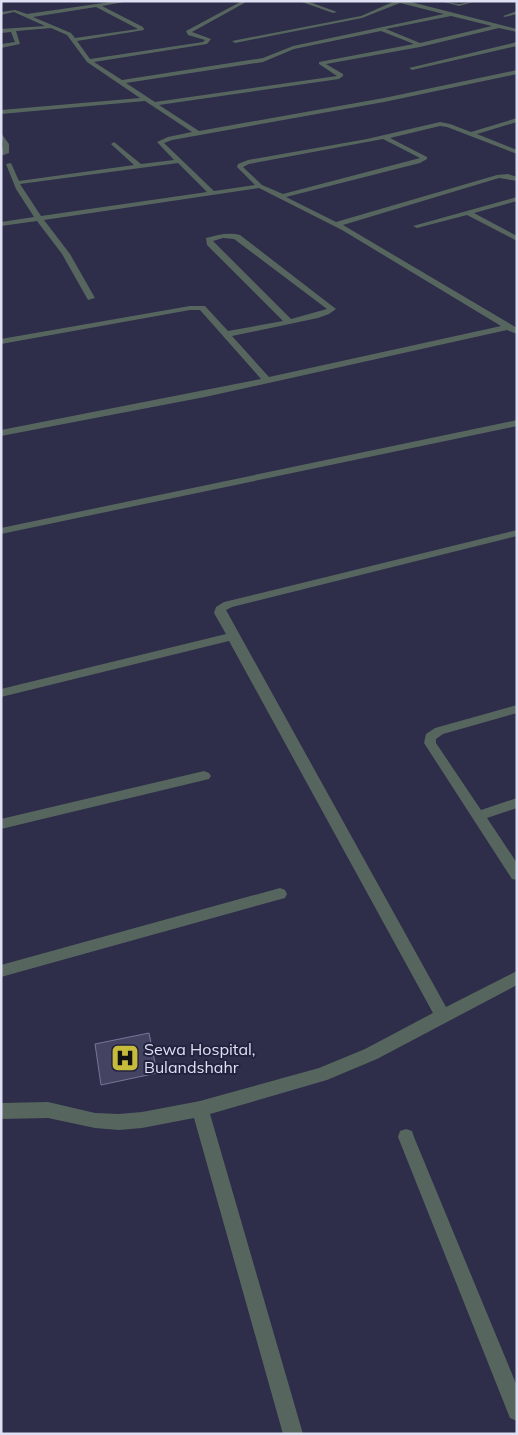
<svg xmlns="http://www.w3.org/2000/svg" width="518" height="1435" font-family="Mulish,sans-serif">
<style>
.building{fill:#444362;stroke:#767698}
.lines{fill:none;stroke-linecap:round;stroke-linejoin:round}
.minor{fill:#56665e;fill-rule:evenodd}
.labels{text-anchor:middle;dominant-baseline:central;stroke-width:4;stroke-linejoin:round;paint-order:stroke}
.near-poi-label{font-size:16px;fill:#dfe0f3;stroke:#24233f;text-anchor:start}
</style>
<rect width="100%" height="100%" fill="#2e2d4a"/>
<path class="building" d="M 149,1033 L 157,1073 L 101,1085 L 95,1044 Z"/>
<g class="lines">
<path class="minor" d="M 117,1 L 130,1 L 102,6 L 143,27 L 144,30 L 77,41 L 90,59 L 203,42 L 205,40 L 188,35 L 186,31 L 242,1 L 248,1 L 192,32 L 211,39 L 207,44 L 94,62 L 122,80 L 263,58 L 293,46 L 444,14 L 400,3 L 362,18 L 235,43 L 232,41 L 361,16 L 395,1 L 407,1 L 517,29 L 517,32 L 499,28 L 420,47 L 326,64 L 343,74 L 343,76 L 339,79 L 159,105 L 199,131 L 384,98 L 517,70 L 517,74 L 384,102 L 172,140 L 164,143 L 214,191 L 255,185 L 237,167 L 238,164 L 248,160 L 367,139 L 440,122 L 450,124 L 471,132 L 517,118 L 517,122 L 477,134 L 517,150 L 517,154 L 447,127 L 440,126 L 390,138 L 427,157 L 427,159 L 420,163 L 286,197 L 336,222 L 497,175 L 508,174 L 517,177 L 517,181 L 499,178 L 343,225 L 512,325 L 517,328 L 517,334 L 507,330 L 205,397 L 1,436 L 1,430 L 261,379 L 200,310 L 190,310 L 1,344 L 1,339 L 190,306 L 205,306 L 228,331 L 283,321 L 207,245 L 206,238 C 218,235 228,232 240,235 L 336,309 L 329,314 L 318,318 L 232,336 L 269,377 L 501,326 L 342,230 L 259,188 L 44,220 L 70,254 L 95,298 L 88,300 L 62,254 L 37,221 L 1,226 L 1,222 L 34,217 L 16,189 L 6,164 L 11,163 L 19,181 L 134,165 L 112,145 L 111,144 L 114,142 L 141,164 L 174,160 L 157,142 L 168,137 L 192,132 L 145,101 L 1,114 L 1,110 L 140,98 L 87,62 L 67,35 L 51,28 L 16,31 L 20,44 L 1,48 L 1,44 L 15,42 L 11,32 L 1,33 L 1,29 L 45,26 L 14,12 L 1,15 L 1,12 L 15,10 L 27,14 ZM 96,7 L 138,29 L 75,38 L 71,33 L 33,17 ZM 451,16 L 492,26 L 420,43 L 386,29 ZM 381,31 L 414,44 L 319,62 L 319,64 L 337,76 L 155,102 L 126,83 L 263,62 L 294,49 ZM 383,139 L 420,158 L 283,194 L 262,185 L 243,167 L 249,164 ZM 178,163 L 207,192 L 41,216 L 20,184 ZM 223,238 L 234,239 L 327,309 L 291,319 L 213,241 Z
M 299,1 L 307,1 L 337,12 L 333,13 Z
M 440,1 L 459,4 L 477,1 L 459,6 Z
M 517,11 L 517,14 L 505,17 L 503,16 Z
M 517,42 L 517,46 L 412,70 L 409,68 Z
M 1,133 L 9,144 L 9,153 L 1,156 L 3,144 Z
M 517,197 L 517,201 L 474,213 L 517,236 L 517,241 L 467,215 L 417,228 L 413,226 Z
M 517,420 L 517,426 L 1,534 L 1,528 Z
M 517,530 L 517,536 L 232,607 L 226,610 L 446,1007 L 517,971 L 517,985 L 377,1059 L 327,1080 L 210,1114 L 303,1434 L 283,1434 L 194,1118 L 142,1128 L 119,1130 L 95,1128 L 48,1118 L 1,1119 L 1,1103 L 48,1102 L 95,1113 L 119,1114 L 142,1112 L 200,1101 L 319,1068 L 365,1049 L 433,1013 L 229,641 L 1,697 L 1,689 L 226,634 L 214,613 L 216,607 L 224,602 Z
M 517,705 L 517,713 L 443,734 L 436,739 L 436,743 L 481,810 L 517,798 L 517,808 L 487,818 L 517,863 L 517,880 L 512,879 L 424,743 L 426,734 L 435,728 Z
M 204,771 L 209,773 L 211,776 L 209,779 L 1,829 L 1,819 Z
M 280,888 L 285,890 L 287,894 L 285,898 L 1,977 L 1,965 Z
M 406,1129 L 412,1131 L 414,1137 L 517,1386 L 517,1421 L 510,1418 L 398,1137 L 400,1131 Z"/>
</g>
<defs>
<symbol id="hospital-square" viewBox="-11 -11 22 22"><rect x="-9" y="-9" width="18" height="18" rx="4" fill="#c7bb3c" stroke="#24233f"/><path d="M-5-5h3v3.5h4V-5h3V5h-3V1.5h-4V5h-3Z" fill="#111"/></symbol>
</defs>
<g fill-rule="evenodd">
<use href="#hospital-square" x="109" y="1042" width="32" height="32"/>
</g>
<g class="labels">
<g class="near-poi-label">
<text x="144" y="1049">Sewa Hospital,<tspan x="144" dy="18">Bulandshahr</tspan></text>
</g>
</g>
<rect width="518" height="1435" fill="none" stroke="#dfe0f3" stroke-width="5"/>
</svg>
